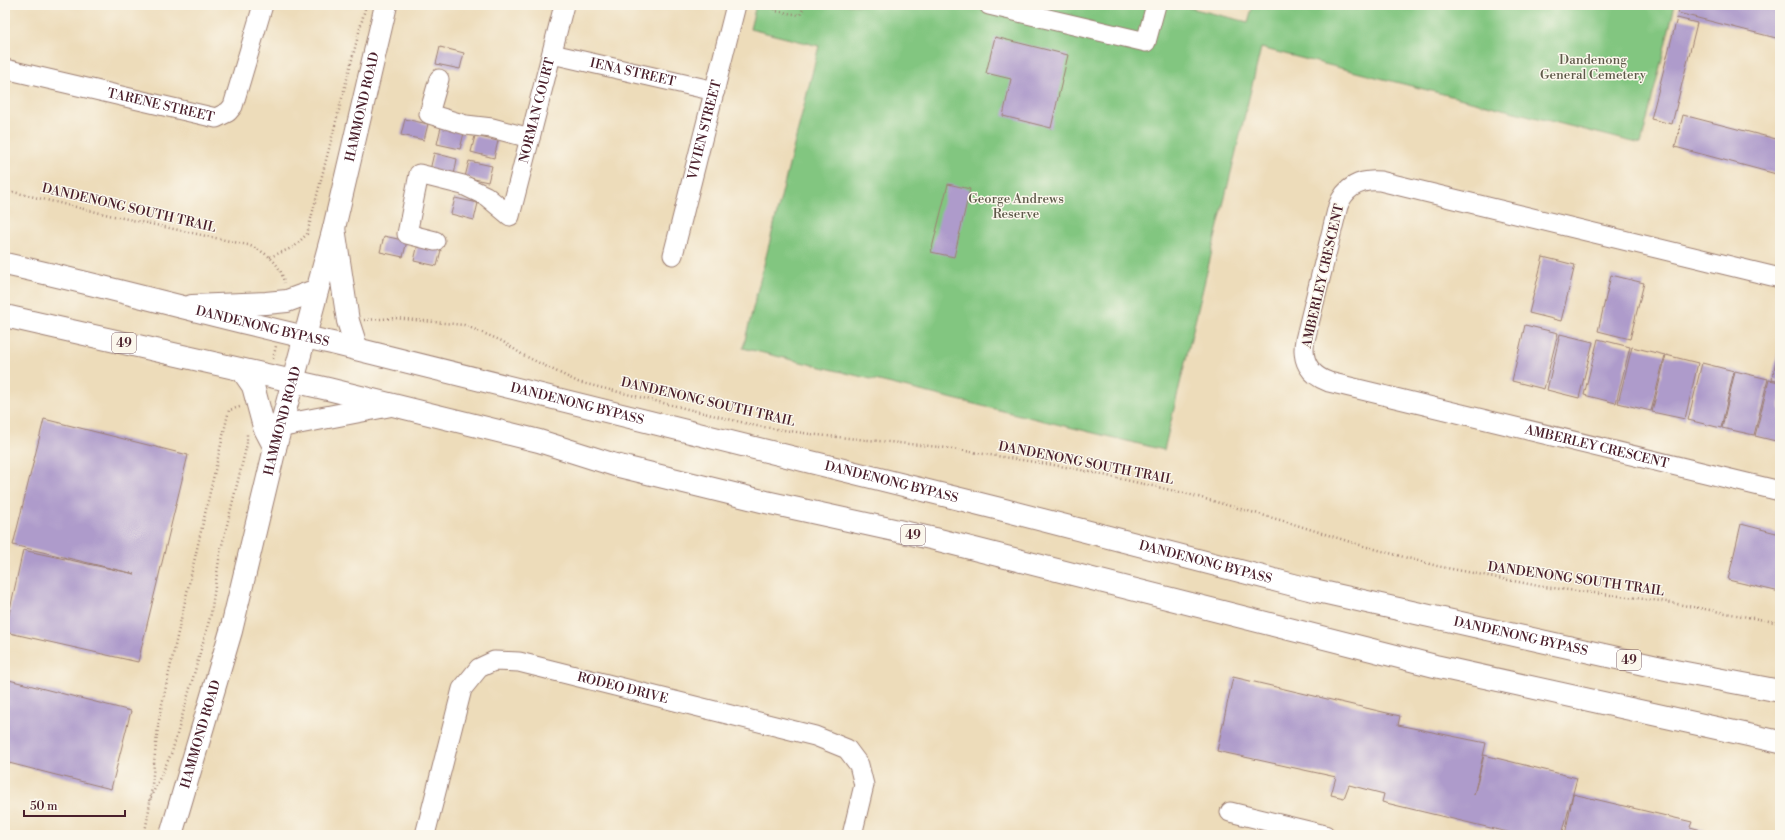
<svg xmlns="http://www.w3.org/2000/svg" width="1785" height="840" font-family="'Libre Bodoni',serif">
<style>
.green{fill:#82c680;stroke:#667256}
.building{fill:#ae9bcb}
.lines{fill:none;stroke-linecap:round;stroke-linejoin:round}
.minor-casing{stroke:#9c7e72;stroke-width:21}
.major-casing{stroke:#9c7e72;stroke-width:24}
.highway-casing{stroke:#9c7e72;stroke-width:24}
.path{stroke:#9c7e72;stroke-width:2.5;stroke-dasharray:1 3;stroke-linecap:butt}
.minor{stroke:#fff;stroke-width:19}
.major{stroke:#fff;stroke-width:22}
.highway{stroke:#fff;stroke-width:22}
.labels{text-anchor:middle;dominant-baseline:central;stroke-width:3;stroke-linejoin:round;paint-order:stroke}
.shield{fill:#fbf7ec;stroke:#7f6065;stroke-width:1}
.shield-label{font-size:12px;font-weight:bold;fill:#4a1f2b}
.park-label{font-size:13px;fill:#5e5949;stroke:#fbf7ec}
.street-label{font-size:13px;fill:#4a1f2b;stroke:#fbf7ec}
</style>
<rect width="100%" height="100%" fill="#fbf7ec"/>
<filter id="ink" filterUnits="userSpaceOnUse"><feTurbulence type="fractalNoise" baseFrequency=".025" numOctaves="2"/><feDisplacementMap in="SourceGraphic" scale="8" xChannelSelector="R" yChannelSelector="G"/><feConvolveMatrix kernelMatrix="1 2 1 2 8 2 1 2 1" color-interpolation-filters="sRGB"/></filter>
<filter id="wash" filterUnits="userSpaceOnUse"><feTurbulence type="fractalNoise" baseFrequency=".012" numOctaves="4" result="noise"/><feDisplacementMap in="SourceGraphic" scale="16" xChannelSelector="R" yChannelSelector="G"/><feGaussianBlur stdDeviation="0.9" result="paint"/><feColorMatrix in="noise" values="0 0 0 0 0 0 0 0 0 0 0 0 0 0 0 0 0 1.4 0 .05"/><feComposite in="paint" operator="in"/></filter>
<g filter="url(#wash)">
<rect width="100%" height="100%" fill="#eddcba"/>
<path class="green" d="M 756,5 L 1178,5 L 1248,22 L 1253,5 L 1675,5 L 1641,144 L 1261,48 L 1164,450 L 743,348 L 819,46 L 750,29 Z"/>
<g id="blocks">
<path class="building" d="M 1680,5 L 1780,5 L 1780,39 L 1678,13 Z
M 1677,18 L 1697,23 L 1672,124 L 1651,119 Z
M 995,37 L 1068,55 L 1051,128 L 1003,116 L 1011,79 L 986,73 Z
M 440,47 L 464,53 L 460,69 L 436,64 Z
M 1683,115 L 1780,140 L 1780,175 L 1675,147 Z
M 405,119 L 428,124 L 424,140 L 401,135 Z
M 441,127 L 464,133 L 460,149 L 437,144 Z
M 475,136 L 498,141 L 494,158 L 471,152 Z
M 434,153 L 457,159 L 454,175 L 430,170 Z
M 469,161 L 492,166 L 488,182 L 465,177 Z
M 948,184 L 970,189 L 954,257 L 931,252 Z
M 455,198 L 478,203 L 474,220 L 451,214 Z
M 384,236 L 407,241 L 403,257 L 380,252 Z
M 418,244 L 441,250 L 437,266 L 414,261 Z
M 1543,257 L 1575,265 L 1561,321 L 1529,313 Z
M 1611,275 L 1644,283 L 1630,339 L 1598,331 Z
M 1525,325 L 1558,333 L 1544,389 L 1512,381 Z
M 1560,334 L 1593,342 L 1579,398 L 1547,390 Z
M 1598,339 L 1630,347 L 1616,403 L 1584,395 Z
M 1632,347 L 1665,355 L 1651,411 L 1618,403 Z
M 1779,347 L 1780,347 L 1780,381 L 1772,379 Z
M 1666,355 L 1698,363 L 1685,419 L 1652,412 Z
M 1702,363 L 1734,371 L 1721,428 L 1688,420 Z
M 1735,371 L 1768,379 L 1754,435 L 1722,428 Z
M 1769,380 L 1780,382 L 1780,442 L 1755,436 Z
M 44,419 L 188,455 L 138,662 L 5,632 L 23,550 L 135,574 L 13,545 Z
M 1741,524 L 1780,534 L 1780,592 L 1728,580 Z
M 1233,677 L 1400,716 L 1398,725 L 1486,743 L 1474,795 L 1484,755 L 1577,778 L 1562,835 L 1520,835 L 1382,802 L 1384,794 L 1349,785 L 1344,798 L 1331,795 L 1336,777 L 1217,751 Z
M 5,679 L 131,711 L 111,789 L 5,762 Z
M 1573,794 L 1692,822 L 1690,827 L 1721,835 L 1565,835 Z"/>
</g>
</g>
<g filter="url(#ink)">
<use href="#blocks" fill-opacity="0" stroke="#9c7e72" stroke-width="1"/>
<g class="lines">
<defs>
<g id="minor">
<path d="M 989,5 L 1146,42 L 1156,5"/>
<path id="s1" d="M 552,54 L 715,91"/>
<path id="s2" d="M 5,69 L 216,118 L 228,112 L 233,106 L 263,5"/>
<path d="M 439,79 L 429,114 L 466,125 L 492,128 L 530,138"/>
<path id="s3" d="M 435,241 L 407,234 L 419,174 L 463,185 L 486,196 L 510,216 L 564,5"/>
<path id="s4" d="M 673,255 L 736,5"/>
<path id="s5" d="M 1780,278 L 1380,181 C 1360,179 1345,187 1338,206 L 1305,340 C 1301,360 1309,375 1329,382 L 1780,491"/>
<path d="M 1230,812 L 1325,835"/>
<path id="s6" d="M 425,835 L 462,689 L 479,668 L 494,661 L 519,662 L 815,736 L 847,749 L 859,765 L 864,785 L 852,835"/>
</g>
<g id="major">
<path d="M 192,306 L 266,303 L 287,301 L 317,290"/>
<path d="M 281,426 L 391,405"/>
<path id="s7" d="M 171,835 L 231,631 L 275,448 L 334,228 L 386,5"/>
</g>
<g id="highway">
<path d="M 334,228 L 348,321 L 357,349"/>
<path id="s8" d="M 5,264 C 115,288 222,319 332,343 L 1004,510 L 1309,589 L 1675,671 L 1780,691"/>
<path d="M 5,316 L 328,389 L 539,441 L 615,465 L 766,502 L 935,539 L 1435,666 L 1780,742"/>
<path d="M 242,370 L 253,386 L 264,427 L 275,448"/>
</g>
</defs>
<use href="#minor" class="minor-casing"/>
<use href="#major" class="major-casing"/>
<use href="#highway" class="highway-casing"/>
<path class="path" d="M 775,5 L 775,11 L 800,15 L 805,5
M 5,190 L 109,215 L 248,245 C 266,252 281,263 284,283
M 270,257 L 294,247 L 307,234 L 366,5
M 364,320 L 395,318 L 464,325 L 502,341 L 523,355 L 578,382 L 757,426 L 817,435 L 940,447 L 1072,468 L 1184,493 L 1287,522 L 1360,545 L 1437,566 L 1544,587 L 1661,601 L 1780,623
M 273,359 L 276,346
M 149,801 L 172,752 L 211,614 L 220,553 L 247,444 L 247,434
M 144,835 C 154,794 153,750 161,709 C 183,609 206,509 229,410 L 240,407"/>
<use href="#minor" class="minor"/>
<use href="#major" class="major"/>
<use href="#highway" class="highway"/>
</g>
</g>
<g class="labels">
<g class="shield">
<rect x="112" y="333" width="24" height="20" rx="3"/>
<rect x="901" y="525" width="24" height="20" rx="3"/>
<rect x="1617" y="650" width="24" height="20" rx="3"/>
</g>
<g class="shield-label">
<text x="124" y="343">49</text>
<text x="913" y="535">49</text>
<text x="1629" y="660">49</text>
</g>
<g class="park-label">
<text x="1593" y="60">Dandenong<tspan x="1593" dy="15">General Cemetery</tspan></text>
<text x="1016" y="199">George Andrews<tspan x="1016" dy="15">Reserve</tspan></text>
</g>
<g class="street-label">
<text stroke="none"><textPath href="#s1" startOffset="83">IENA STREET</textPath></text>
<text stroke="none"><textPath href="#s2" startOffset="160">TARENE STREET</textPath></text>
<text stroke="none"><textPath href="#s7" startOffset="753">HAMMOND ROAD</textPath></text>
<text stroke="none"><textPath href="#s3" startOffset="301">NORMAN COURT</textPath></text>
<text stroke="none"><textPath href="#s4" startOffset="129">VIVIEN STREET</textPath></text>
<text transform="translate(129 208) rotate(13)">DANDENONG SOUTH TRAIL</text>
<text transform="translate(1323 276) rotate(-77)">AMBERLEY CRESCENT</text>
<text stroke="none"><textPath href="#s8" startOffset="265">DANDENONG BYPASS</textPath></text>
<text transform="translate(708 402) rotate(13)">DANDENONG SOUTH TRAIL</text>
<text stroke="none"><textPath href="#s8" startOffset="589">DANDENONG BYPASS</textPath></text>
<text stroke="none"><textPath href="#s7" startOffset="429">HAMMOND ROAD</textPath></text>
<text stroke="none"><textPath href="#s5" startOffset="932">AMBERLEY CRESCENT</textPath></text>
<text transform="translate(1086 463) rotate(11)">DANDENONG SOUTH TRAIL</text>
<text stroke="none"><textPath href="#s8" startOffset="913">DANDENONG BYPASS</textPath></text>
<text stroke="none"><textPath href="#s8" startOffset="1237">DANDENONG BYPASS</textPath></text>
<text transform="translate(1576 579) rotate(8)">DANDENONG SOUTH TRAIL</text>
<text stroke="none"><textPath href="#s8" startOffset="1561">DANDENONG BYPASS</textPath></text>
<text stroke="none"><textPath href="#s6" startOffset="326">RODEO DRIVE</textPath></text>
<text stroke="none"><textPath href="#s7" startOffset="105">HAMMOND ROAD</textPath></text>
</g>
</g>
<rect width="1785" height="840" fill="none" stroke="#fbf7ec" stroke-width="20"/>
<path d="M24 810v6h101v-6" fill="none" stroke="#4a1f2b" stroke-width="2"/>
<text x="30" y="810" font-size="12" fill="#4a1f2b" stroke="#fbf7ec" stroke-width="3" paint-order="stroke">50 m</text>
</svg>
